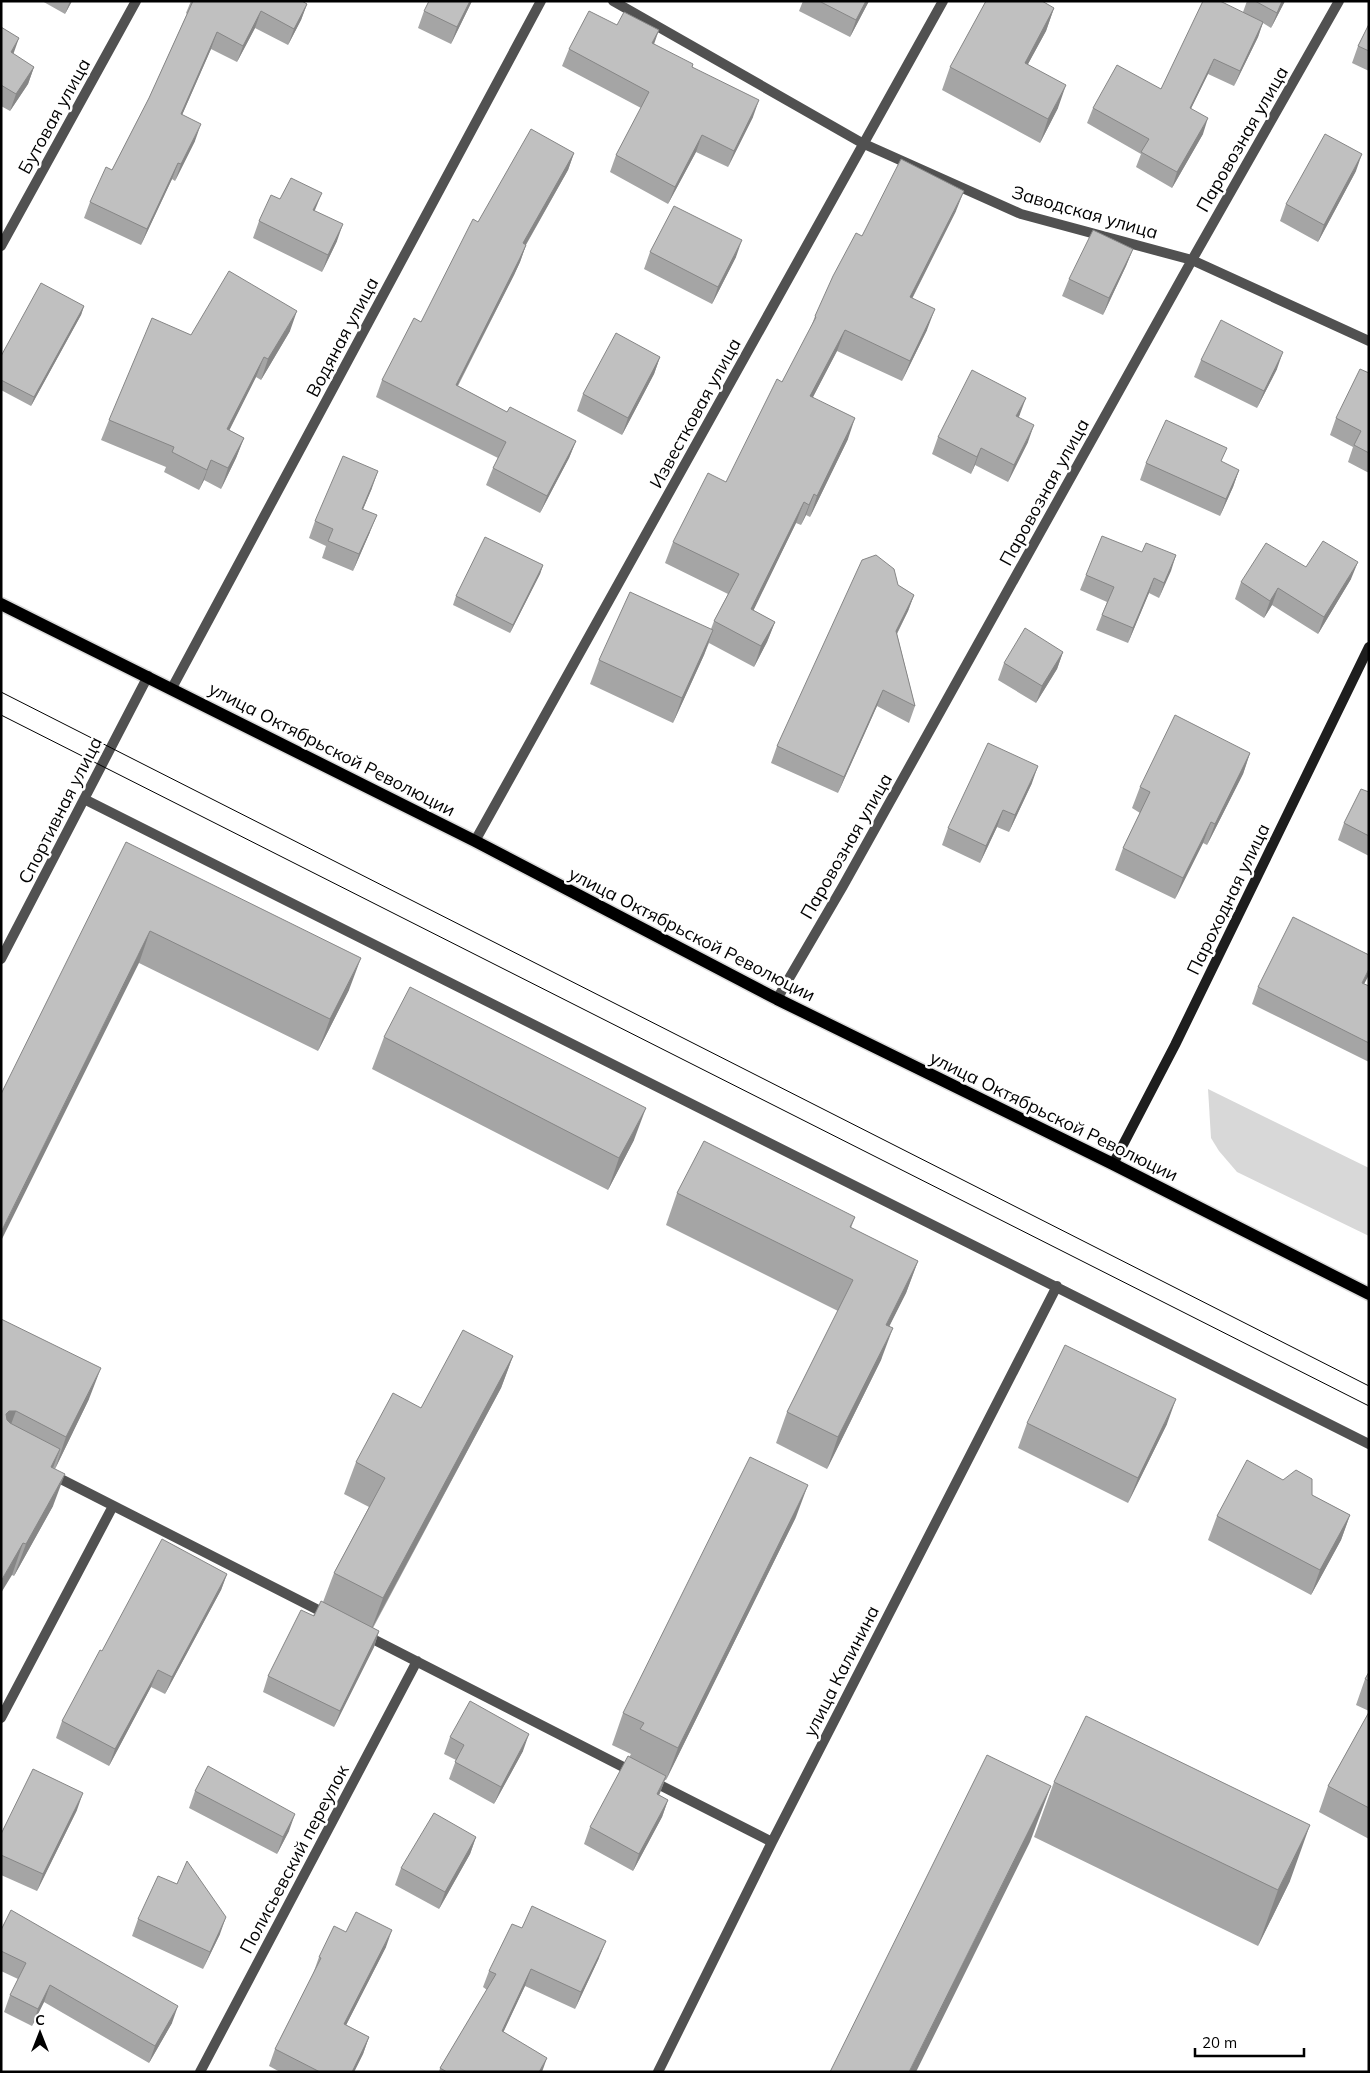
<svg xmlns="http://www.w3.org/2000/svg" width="1370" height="2073" font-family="Mulish,sans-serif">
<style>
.green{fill:#d8d8d8}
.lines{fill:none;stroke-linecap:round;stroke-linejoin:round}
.primary-casing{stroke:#dbdbdb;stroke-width:15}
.street{stroke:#515151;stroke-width:10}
.secondary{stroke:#1e1e1e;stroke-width:10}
.primary{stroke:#000;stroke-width:12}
.tram{stroke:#000;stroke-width:1}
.wall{fill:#a5a5a5}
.shaded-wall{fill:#868686}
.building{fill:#c0c0c0;stroke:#868686}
.labels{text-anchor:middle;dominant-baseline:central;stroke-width:5;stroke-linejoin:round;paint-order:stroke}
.street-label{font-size:18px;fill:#000;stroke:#fff}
</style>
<rect width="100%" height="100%" fill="#fff"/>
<path class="green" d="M 1208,1089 L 1369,1168 L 1369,1236 L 1237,1172 L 1219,1151 L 1211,1138 Z"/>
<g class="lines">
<defs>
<path id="primary" d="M 1,604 L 475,841 L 777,999 L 1113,1164 L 1369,1294"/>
</defs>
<use href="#primary" class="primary-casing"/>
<path class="street" d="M 613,1 L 862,143 L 1021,214 L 1192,260 L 1369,341
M 1,246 L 136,1
M 172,688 L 541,1
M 84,799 L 1369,1444
M 475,841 L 943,1
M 1,959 L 148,676
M 777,999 L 843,886 L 1192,260 L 1339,1
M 51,1474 L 328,1615
M 365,1635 L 635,1773
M 1,1718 L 113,1506
M 650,1780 L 772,1842
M 200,2072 L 417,1661
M 658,2072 L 772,1842 L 1057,1286"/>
<path class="secondary" d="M 1113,1164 L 1175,1045 L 1369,647"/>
<use href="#primary" class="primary"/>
<path class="tram" d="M 1,692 L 1369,1386
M 1,715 L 1369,1406"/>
</g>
<path class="wall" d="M 42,1 L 72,1 L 65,14 Z
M 191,1 L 302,1 L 307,4 L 301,20 L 288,45 L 255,28 L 237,62 L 211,49 L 182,115 L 195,141 L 175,181 L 172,179 L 141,245 L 84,218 L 90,202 L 112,170 L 149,98 L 187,14 L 186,13 Z
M 472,1 L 451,44 L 418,28 L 424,11 Z
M 803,1 L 869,1 L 850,37 L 799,11 Z
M 1247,1 L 1285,1 L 1271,28 L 1263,23 L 1258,37 L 1234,86 L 1208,74 L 1191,108 L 1203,134 L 1172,188 L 1136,167 L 1141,154 L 1087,123 L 1093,108 L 1161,89 L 1243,12 Z
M 1054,8 L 1046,31 L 1028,64 L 1058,108 L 1040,143 L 942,90 L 950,67 Z
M 1369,24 L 1369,71 L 1352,63 L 1358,46 Z
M 1,27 L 13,54 L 34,67 L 28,84 L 10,111 L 1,106 Z
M 654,44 L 692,67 L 753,117 L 728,167 L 696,152 L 668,204 L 610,172 L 616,155 L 641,108 L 562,66 L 569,49 Z
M 574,153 L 568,170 L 526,245 L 520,262 L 514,275 L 458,386 L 507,412 L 576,441 L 569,458 L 540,513 L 486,485 L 493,468 L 498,458 L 376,397 L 382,380 L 421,322 L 478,222 Z
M 1356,171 L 1318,242 L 1280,221 L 1286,204 Z
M 280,199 L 315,211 L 337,241 L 322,272 L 253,238 L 259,221 Z
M 956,211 L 912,299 L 927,330 L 902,381 L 837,351 L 813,397 L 848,439 L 810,517 L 806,515 L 801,525 L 796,523 L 753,610 L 775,622 L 767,642 L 754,667 L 709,643 L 704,655 L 673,723 L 590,684 L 599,660 L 711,629 L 714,621 L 728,594 L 665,563 L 673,542 L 726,482 L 782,382 L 810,330 L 815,316 L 862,236 Z
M 1133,249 L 1126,266 L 1103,315 L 1062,296 L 1069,279 Z
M 650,252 L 736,257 L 712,304 L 644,269 Z
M 84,306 L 81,315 L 31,406 L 1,390 L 1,356 Z
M 290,331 L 261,380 L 256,377 L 229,430 L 244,438 L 236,458 L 221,489 L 204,480 L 199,490 L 164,472 L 166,467 L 101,440 L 109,420 L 191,335 Z
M 660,357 L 654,374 L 622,435 L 577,411 L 583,394 Z
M 1201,360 L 1277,369 L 1257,408 L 1194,377 Z
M 1369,373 L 1369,473 L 1348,462 L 1353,447 L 1330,435 L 1336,418 Z
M 1020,414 L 1019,417 L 1028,442 L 1008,482 L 975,465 L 971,474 L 932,454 L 938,437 Z
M 1146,463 L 1239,470 L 1233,487 L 1220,516 L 1140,480 Z
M 372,488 L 363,509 L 370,532 L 353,571 L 322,558 L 326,546 L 309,538 L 315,521 Z
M 1142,552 L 1176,555 L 1159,598 L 1149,593 L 1128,643 L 1096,630 L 1107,602 L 1080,590 L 1086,575 Z
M 543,565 L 540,574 L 510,633 L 453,605 L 456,596 Z
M 1306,567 L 1351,579 L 1318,634 L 1272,605 L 1264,618 L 1235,599 L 1241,582 Z
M 898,585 L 914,595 L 908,611 L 897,634 L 915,706 L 909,723 L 877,706 L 838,793 L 771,763 L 777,746 Z
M 1063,652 L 1057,669 L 1036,703 L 998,680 L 1004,663 Z
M 1250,753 L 1243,774 L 1207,845 L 1203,843 L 1175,899 L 1115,870 L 1123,848 L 1140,813 L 1132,808 L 1140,787 Z
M 1032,783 L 1009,832 L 997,827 L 980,863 L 942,845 L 948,828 Z
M 1369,792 L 1369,856 L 1338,840 L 1344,823 Z
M 126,842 L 349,990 L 318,1051 L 139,963 Z
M 1364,984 L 1369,986 L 1369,1062 L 1252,1004 L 1258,987 Z
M 384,1037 L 634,1140 L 608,1190 L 372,1069 Z
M 677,1193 L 855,1217 L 851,1228 L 918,1261 L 906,1293 L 889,1326 L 881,1360 L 827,1469 L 776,1443 L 787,1412 L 838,1311 L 666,1225 Z
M 1,1319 L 89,1399 L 55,1469 L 53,1506 L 14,1576 L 12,1575 Z
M 513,1356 L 501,1388 L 373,1628 L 379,1631 L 374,1647 L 334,1727 L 263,1692 L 268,1676 L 323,1602 L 334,1573 L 369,1507 L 344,1494 L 356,1462 L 421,1408 Z
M 1027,1423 L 1167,1424 L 1128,1503 L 1018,1448 Z
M 1312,1495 L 1350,1515 L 1341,1540 L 1311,1595 L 1208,1540 L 1217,1516 Z
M 796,1517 L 666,1780 L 665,1780 L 659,1795 L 668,1800 L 662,1817 L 633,1871 L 584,1844 L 590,1827 L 631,1754 L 612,1745 L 623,1713 Z
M 227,1574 L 221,1590 L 165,1694 L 151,1687 L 109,1766 L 56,1738 L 62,1721 L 102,1651 Z
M 1369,1672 L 1369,1711 L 1356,1705 L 1365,1679 Z
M 1369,1712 L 1369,1839 L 1319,1812 L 1328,1786 Z
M 450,1737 L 523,1751 L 494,1804 L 449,1779 L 456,1760 L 444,1754 Z
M 1054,1782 L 1290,1881 L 1258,1946 L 1034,1837 Z
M 195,1791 L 289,1831 L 277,1854 L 189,1808 Z
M 77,1810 L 37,1891 L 1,1875 L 1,1834 Z
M 476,1837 L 470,1854 L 439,1909 L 395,1885 L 401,1868 Z
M 138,1919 L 220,1934 L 203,1969 L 132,1936 Z
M 522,1928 L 599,1958 L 575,2009 L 525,1986 L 503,2032 L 542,2072 L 439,2072 L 440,2068 L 487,1990 L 483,1987 L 489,1971 Z
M 1,1930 L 172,2023 L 149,2063 L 44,2002 L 32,2026 L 4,2012 L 10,1995 L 18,1979 L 1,1971 Z
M 346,1932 L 386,1947 L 346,2025 L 369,2037 L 363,2054 L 354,2072 L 280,2072 L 269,2066 L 275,2049 L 313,1974 L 319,1957 Z"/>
<path class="shaded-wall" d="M 70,1 L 72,1 L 65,14 Z
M 470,1 L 472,1 L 451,44 L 457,27 Z
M 866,1 L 869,1 L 850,37 L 856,20 Z
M 1282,1 L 1285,1 L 1271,28 L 1277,13 Z
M 307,4 L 301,20 L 288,45 L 294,29 Z
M 1054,8 L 1046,31 L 1016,86 L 1025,63 Z
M 261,11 L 255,28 L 237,62 L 243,46 Z
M 1263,22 L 1258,37 L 1234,86 L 1240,71 Z
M 659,30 L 653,47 L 652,43 Z
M 217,32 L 211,49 L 175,131 L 181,114 Z
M 19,38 L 13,55 L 11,52 Z
M 1214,59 L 1208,74 L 1184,123 L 1190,108 Z
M 34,67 L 28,84 L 10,111 L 16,94 Z
M 1066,85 L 1058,108 L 1040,143 L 1048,119 Z
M 759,100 L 753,117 L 728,167 L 734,151 Z
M 1208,118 L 1203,134 L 1172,188 L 1177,172 Z
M 201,124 L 195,141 L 175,181 L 181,164 Z
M 702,135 L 696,152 L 668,204 L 675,187 Z
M 574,153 L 568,170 L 517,260 L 523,243 Z
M 1362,154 L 1356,171 L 1318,242 L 1324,225 Z
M 178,163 L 172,179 L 141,245 L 147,229 Z
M 964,191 L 956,211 L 902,318 L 910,297 Z
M 322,193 L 315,210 L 307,227 L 313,210 Z
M 343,224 L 337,241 L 322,272 L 328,255 Z
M 742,240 L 736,257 L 712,304 L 718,287 Z
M 526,245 L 520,262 L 514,275 L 449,402 L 456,385 Z
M 1133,249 L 1126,266 L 1103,315 L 1109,298 Z
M 84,306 L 81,315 L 31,406 L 34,397 Z
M 935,309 L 927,330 L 902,381 L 910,361 Z
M 297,311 L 290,331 L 261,380 L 268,359 Z
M 845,330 L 837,351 L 803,416 L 810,396 Z
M 1283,352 L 1277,369 L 1257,408 L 1264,391 Z
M 264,357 L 256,377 L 220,449 L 227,429 Z
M 660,357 L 654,374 L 622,435 L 628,418 Z
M 1026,398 L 1020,414 L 1010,433 L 1016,416 Z
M 855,418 L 848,439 L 810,517 L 817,496 Z
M 1034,425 L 1028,442 L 1008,482 L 1014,465 Z
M 244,438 L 236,458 L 221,489 L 228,468 Z
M 576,441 L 569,458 L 540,513 L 547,496 Z
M 981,448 L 975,465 L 971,474 L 977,457 Z
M 211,460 L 204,480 L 199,490 Z
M 1239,470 L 1233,487 L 1220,516 L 1226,499 Z
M 378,471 L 372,488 L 356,526 L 362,509 Z
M 814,494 L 806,515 L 801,525 L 809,505 Z
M 804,502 L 796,523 L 744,630 L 751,609 Z
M 377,515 L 370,532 L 353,571 L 359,554 Z
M 1176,555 L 1171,571 L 1159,598 L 1164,583 Z
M 1358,562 L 1351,579 L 1318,634 L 1324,617 Z
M 543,565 L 540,574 L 510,633 L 513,625 Z
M 1154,578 L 1149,593 L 1128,643 L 1133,628 Z
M 1278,588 L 1272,605 L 1264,618 L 1270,601 Z
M 914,595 L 908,611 L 890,647 L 896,631 Z
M 775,622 L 767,642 L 754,667 L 761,646 Z
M 713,630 L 704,655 L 673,723 L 682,698 Z
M 1063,652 L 1057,669 L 1036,703 L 1042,686 Z
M 883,690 L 877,706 L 838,793 L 844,777 Z
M 1250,753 L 1243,774 L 1207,845 L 1215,824 Z
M 1038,766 L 1032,783 L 1009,832 L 1015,815 Z
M 1003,810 L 997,827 L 980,863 L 986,846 Z
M 1211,822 L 1203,843 L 1175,899 L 1183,878 Z
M 150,931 L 139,963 L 1,1241 L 1,1232 Z
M 361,958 L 349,990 L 318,1051 L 330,1019 Z
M 1369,969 L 1369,975 L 1356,999 L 1362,983 Z
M 646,1108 L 634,1140 L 608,1190 L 619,1158 Z
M 918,1261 L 906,1293 L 874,1357 L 886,1325 Z
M 893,1328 L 881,1360 L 827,1469 L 838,1437 Z
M 513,1356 L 501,1388 L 371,1630 L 383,1598 Z
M 101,1368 L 89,1399 L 55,1469 L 66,1437 Z
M 1176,1399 L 1167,1424 L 1128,1503 L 1138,1478 Z
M 9,1411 L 16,1411 L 4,1443 L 6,1414 Z
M 60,1449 L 48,1481 L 51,1467 Z
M 65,1474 L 53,1506 L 14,1576 L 26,1544 Z
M 808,1485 L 796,1517 L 666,1780 L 678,1748 Z
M 1350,1515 L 1341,1540 L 1311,1595 L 1320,1570 Z
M 23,1543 L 12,1575 L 1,1593 L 1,1581 Z
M 227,1574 L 221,1590 L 165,1694 L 172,1677 Z
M 379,1631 L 374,1647 L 334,1727 L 340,1711 Z
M 158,1670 L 151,1687 L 109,1766 L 115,1749 Z
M 529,1734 L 523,1751 L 494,1804 L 501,1787 Z
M 666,1776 L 660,1793 L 651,1811 L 657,1794 Z
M 1051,1786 L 1030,1842 L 916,2072 L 909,2072 Z
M 83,1793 L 77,1810 L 37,1891 L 43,1874 Z
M 668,1800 L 662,1817 L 633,1871 L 639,1854 Z
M 295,1814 L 289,1831 L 277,1854 L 283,1837 Z
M 1310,1825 L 1290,1881 L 1258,1946 L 1278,1890 Z
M 476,1837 L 470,1854 L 439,1909 L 445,1892 Z
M 226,1917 L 220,1934 L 203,1969 L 210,1952 Z
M 392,1930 L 386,1947 L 338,2041 L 344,2024 Z
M 606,1941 L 599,1958 L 575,2009 L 581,1992 Z
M 531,1969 L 525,1986 L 496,2048 L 502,2031 Z
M 50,1985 L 44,2002 L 32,2026 L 38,2009 Z
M 178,2006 L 172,2023 L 149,2063 L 155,2046 Z
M 369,2037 L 363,2054 L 354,2072 L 352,2072 Z
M 547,2058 L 542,2072 L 539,2072 Z"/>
<path class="building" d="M 193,1 L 302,1 L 307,4 L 294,29 L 261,11 L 243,46 L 217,32 L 181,114 L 201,124 L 181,164 L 178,163 L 147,229 L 90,202 L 106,167 L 112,170 L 149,98 Z
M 429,1 L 470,1 L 457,27 L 424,11 Z
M 819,1 L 866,1 L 856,20 Z
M 986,1 L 1042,1 L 1054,8 L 1025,63 L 1066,85 L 1048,119 L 950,67 Z
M 1203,1 L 1220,1 L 1263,22 L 1240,71 L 1214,59 L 1190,108 L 1208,118 L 1177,172 L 1141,152 L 1149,139 L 1093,108 L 1117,65 L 1161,89 Z
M 1255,1 L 1282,1 L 1277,13 Z
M 589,11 L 617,25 L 624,12 L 659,30 L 652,43 L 693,64 L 692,67 L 759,100 L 734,151 L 702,135 L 675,187 L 616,155 L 649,92 L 569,49 Z
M 1369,24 L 1369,51 L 1358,46 Z
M 1,27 L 19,38 L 11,52 L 34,67 L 16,94 L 1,85 Z
M 531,129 L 574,153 L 523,243 L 526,245 L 520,258 L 456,385 L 507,412 L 510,407 L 576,441 L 547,496 L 493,468 L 506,442 L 382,380 L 414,318 L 421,322 L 473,219 L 478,222 Z
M 1325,134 L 1362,154 L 1324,225 L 1286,204 Z
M 901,159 L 964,191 L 910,297 L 935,309 L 910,361 L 845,330 L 810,396 L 855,418 L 817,496 L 814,494 L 809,505 L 804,502 L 751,609 L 775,622 L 761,646 L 714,621 L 739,574 L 673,542 L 708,473 L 726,482 L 777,379 L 782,382 L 816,317 L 815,316 L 833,276 L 856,233 L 862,236 Z
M 291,178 L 322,193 L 313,210 L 343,224 L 328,255 L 259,221 L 271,195 L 280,199 Z
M 674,206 L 742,240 L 718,287 L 650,252 Z
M 1093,230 L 1133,249 L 1109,298 L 1069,279 Z
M 229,271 L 297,311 L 268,359 L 264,357 L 227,429 L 244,438 L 228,468 L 211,460 L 207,470 L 172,452 L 174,447 L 109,420 L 152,318 L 191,335 Z
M 41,283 L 84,306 L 34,397 L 1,380 L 1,356 Z
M 1221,320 L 1283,352 L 1264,391 L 1201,360 Z
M 616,333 L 660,357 L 628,418 L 583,394 Z
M 1360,369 L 1369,373 L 1369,453 L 1354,445 L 1361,431 L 1336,418 Z
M 972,370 L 1026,398 L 1016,416 L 1034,425 L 1014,465 L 981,448 L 977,457 L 938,437 Z
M 1166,420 L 1227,448 L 1221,461 L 1239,470 L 1226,499 L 1146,463 Z
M 343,456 L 378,471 L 362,509 L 377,515 L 359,554 L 328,541 L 333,529 L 315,521 Z
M 1102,536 L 1142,552 L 1146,543 L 1176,555 L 1164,583 L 1154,578 L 1133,628 L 1102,615 L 1114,587 L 1086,575 Z
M 485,537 L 543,565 L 513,625 L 456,596 Z
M 1323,541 L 1358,562 L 1324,617 L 1278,588 L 1270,601 L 1241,582 L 1266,543 L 1306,567 Z
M 876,555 L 894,569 L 898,585 L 914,595 L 896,631 L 915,706 L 883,690 L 844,777 L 777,746 L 862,560 Z
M 630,592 L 713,630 L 682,698 L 599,660 Z
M 1025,628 L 1063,652 L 1042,686 L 1004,663 Z
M 1175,715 L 1250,753 L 1215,824 L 1211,822 L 1183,878 L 1123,848 L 1150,792 L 1140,787 Z
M 988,743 L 1038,766 L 1015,815 L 1003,810 L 986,846 L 948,828 Z
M 1361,789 L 1369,792 L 1369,836 L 1344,823 Z
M 126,842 L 361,958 L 330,1019 L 150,931 L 1,1232 L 1,1094 Z
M 1293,917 L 1369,955 L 1369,969 L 1362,983 L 1369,986 L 1369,1043 L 1258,987 Z
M 410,987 L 646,1108 L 619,1158 L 384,1037 Z
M 704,1141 L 855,1217 L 850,1227 L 918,1261 L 886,1325 L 893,1328 L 838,1437 L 787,1412 L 853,1280 L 677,1193 Z
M 1,1319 L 101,1368 L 66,1437 L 16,1411 L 9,1411 L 6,1414 L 7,1420 L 10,1423 L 60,1449 L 51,1467 L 65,1474 L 26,1544 L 23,1543 L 1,1581 Z
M 463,1330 L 513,1356 L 383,1598 L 334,1573 L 385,1478 L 356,1462 L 393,1393 L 421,1408 Z
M 1065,1345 L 1176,1399 L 1138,1478 L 1027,1423 Z
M 750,1457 L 808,1485 L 678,1748 L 640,1729 L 644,1723 L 623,1713 Z
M 1247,1460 L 1283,1480 L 1296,1470 L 1312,1479 L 1312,1495 L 1350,1515 L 1320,1570 L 1217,1516 Z
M 162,1539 L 227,1574 L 172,1677 L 158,1670 L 115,1749 L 62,1721 L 100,1650 L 102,1651 Z
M 321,1601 L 379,1631 L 340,1711 L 268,1676 L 301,1610 L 314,1616 Z
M 1369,1672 L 1369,1681 L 1365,1679 Z
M 470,1701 L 529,1734 L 501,1787 L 455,1762 L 464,1745 L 450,1737 Z
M 1369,1712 L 1369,1808 L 1328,1786 Z
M 1086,1716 L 1310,1825 L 1278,1890 L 1054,1782 Z
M 987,1755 L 1051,1786 L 909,2072 L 830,2072 Z
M 628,1756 L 666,1776 L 657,1794 L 668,1800 L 639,1854 L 590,1827 Z
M 208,1766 L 295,1814 L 283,1837 L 195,1791 Z
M 33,1769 L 83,1793 L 43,1874 L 1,1855 L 1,1834 Z
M 434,1813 L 476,1837 L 445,1892 L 401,1868 Z
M 187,1861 L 226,1917 L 210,1952 L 138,1919 L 158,1876 L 177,1884 Z
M 532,1906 L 606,1941 L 581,1992 L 531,1969 L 502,2031 L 547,2058 L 539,2072 L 447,2072 L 440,2068 L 496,1974 L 489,1971 L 512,1924 L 522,1928 Z
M 11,1910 L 178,2006 L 155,2046 L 50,1985 L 38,2009 L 10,1995 L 26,1963 L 1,1951 L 1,1930 Z
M 356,1912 L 392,1930 L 344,2024 L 369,2037 L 352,2072 L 320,2072 L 275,2049 L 321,1958 L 319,1957 L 334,1926 L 346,1932 Z"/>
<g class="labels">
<g class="street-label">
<text transform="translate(54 116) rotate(-61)">Бутовая улица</text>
<text transform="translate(1242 139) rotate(-60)">Паровозная улица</text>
<text transform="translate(1085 212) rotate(16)">Заводская улица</text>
<text transform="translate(342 337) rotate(-62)">Водяная улица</text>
<text transform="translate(695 413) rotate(-61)">Известковая улица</text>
<text transform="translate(1044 492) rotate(-61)">Паровозная улица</text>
<text transform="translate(332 749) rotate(27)">улица Октябрьской Революции</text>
<text transform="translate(60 810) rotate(-63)">Спортивная улица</text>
<text transform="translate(846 846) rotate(-60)">Паровозная улица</text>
<text transform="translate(1228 899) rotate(-64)">Пароходная улица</text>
<text transform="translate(692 934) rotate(27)">улица Октябрьской Революции</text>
<text transform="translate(1054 1116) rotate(26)">улица Октябрьской Революции</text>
<text transform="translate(841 1671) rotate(-63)">улица Калинина</text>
<text transform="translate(294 1859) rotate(-62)">Полисьевский переулок</text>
</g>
</g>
<rect width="1370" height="2073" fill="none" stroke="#000000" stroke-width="5"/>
<g transform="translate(40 2033)" stroke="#ffffff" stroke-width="4" paint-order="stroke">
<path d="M0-4L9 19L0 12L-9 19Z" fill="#000000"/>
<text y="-8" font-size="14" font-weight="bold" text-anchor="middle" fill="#000000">С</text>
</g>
<path d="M1195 2048v8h109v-8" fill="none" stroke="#000000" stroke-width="2.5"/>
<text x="1202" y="2048" font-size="15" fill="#000000" stroke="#ffffff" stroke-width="4" paint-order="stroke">20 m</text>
</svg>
